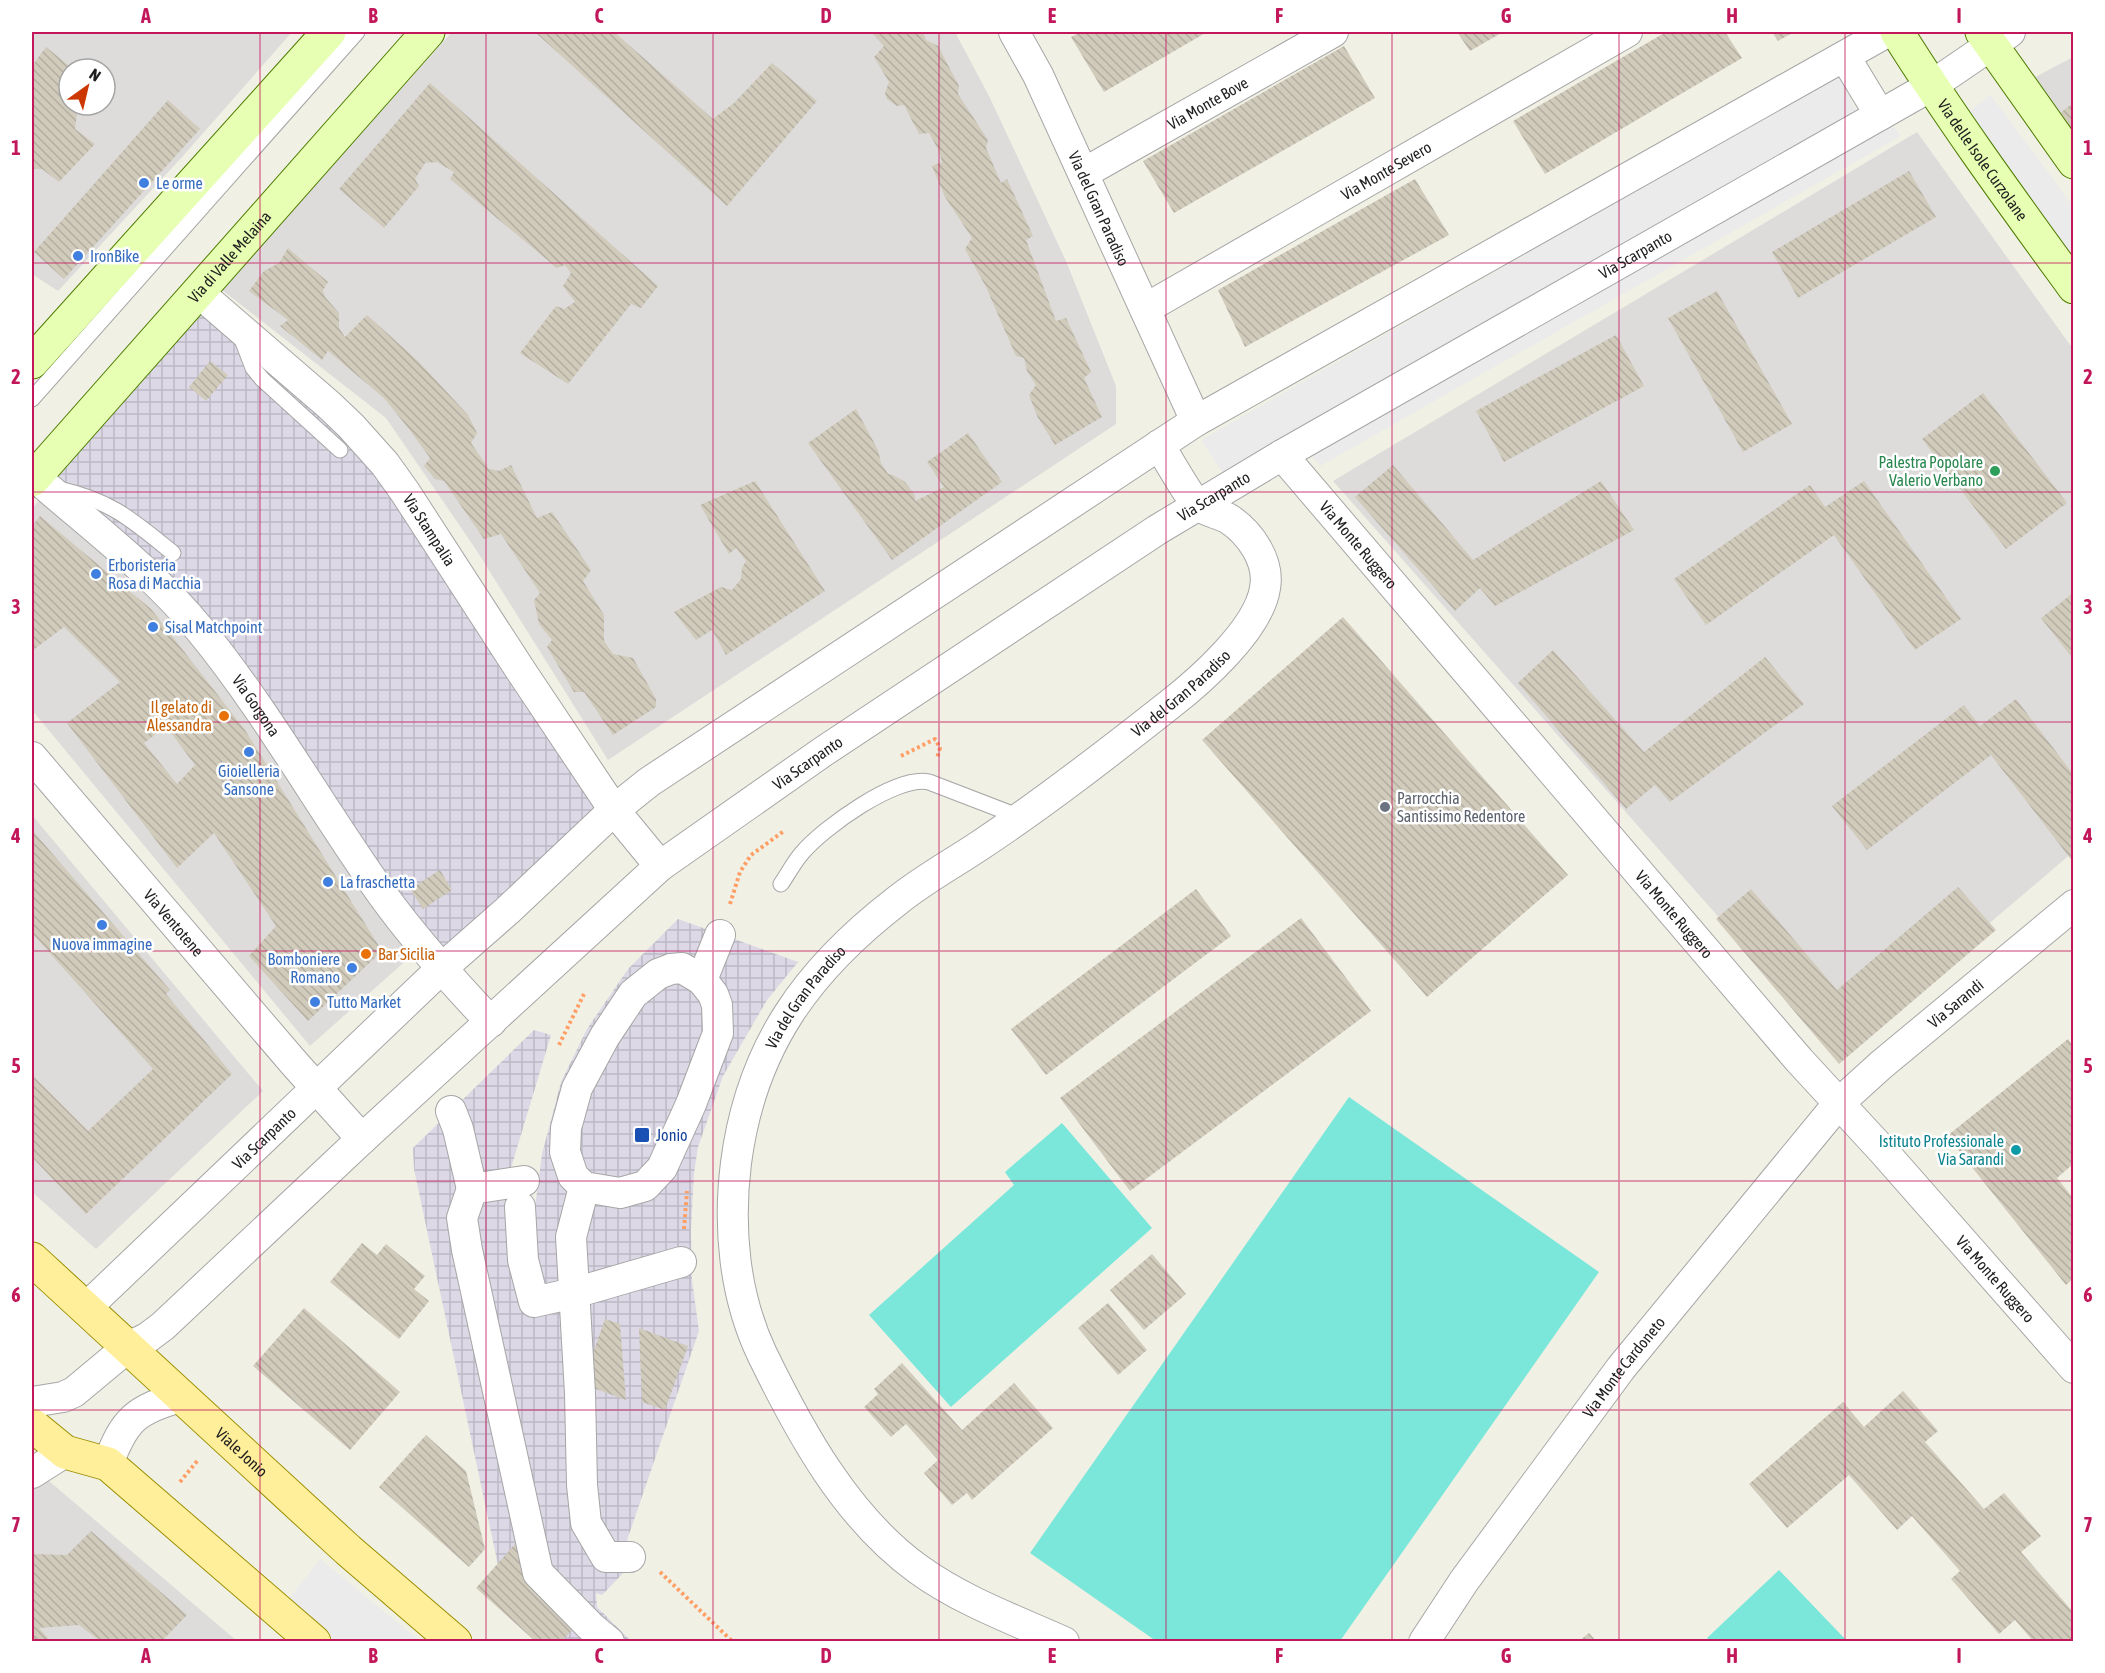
<svg xmlns="http://www.w3.org/2000/svg" width="2105" height="1673" font-family="'Asap Condensed',sans-serif">
<style>
.residential{fill:#dddcdb;fill-rule:evenodd}
.pitch{fill:#7ae7da}
.parking{fill:#ebebeb}
.plaza{fill:url(#plaza-grid)}
.building{fill:url(#building-back-hatch);fill-rule:evenodd}
.lines{fill:none;stroke-linecap:round;stroke-linejoin:round}
.lane-casing{stroke:#a6a6a6;stroke-width:17}
.street-casing{stroke:#a6a6a6;stroke-width:32}
.secondary-casing{stroke:#4d7b00;stroke-width:35}
.primary-casing{stroke:#998f00;stroke-width:35}
.path{stroke:#ff9f66;stroke-width:4;stroke-dasharray:3 3;stroke-linecap:butt}
.lane{stroke:#fff;stroke-width:15}
.street{stroke:#fff;stroke-width:30}
.secondary{stroke:#e7ffb3;stroke-width:33}
.primary{stroke:#ffee9a;stroke-width:33}
.grid{fill:none;stroke:#c2185b;stroke-width:1.5;stroke-opacity:0.55}
.shop-dot{fill:#3f7fe0;stroke:#fff;stroke-width:2}
.leisure-dot{fill:#2e9e5b;stroke:#fff;stroke-width:2}
.food-dot{fill:#e8710a;stroke:#fff;stroke-width:2}
.worship-dot{fill:#6b7280;stroke:#fff;stroke-width:2}
.transit-dot{fill:#1a4fb4;stroke:#fff;stroke-width:2}
.culture-dot{fill:#0f9aa8;stroke:#fff;stroke-width:2}
.labels{text-anchor:middle;dominant-baseline:central;stroke-width:5;stroke-linejoin:round;paint-order:stroke}
.street-label{font-size:16px;fill:#1f1f1f;stroke:#fff}
.shop-label{font-size:16px;fill:#366cbe;stroke:#fff;text-anchor:start}
.leisure-label{font-size:16px;fill:#27864d;stroke:#fff;text-anchor:end}
.food-label{font-size:16px;fill:#c56008;stroke:#fff;text-anchor:end}
.worship-label{font-size:16px;fill:#5b616d;stroke:#fff;text-anchor:start}
.transit-label{font-size:16px;fill:#164399;stroke:#fff;text-anchor:start}
.culture-label{font-size:16px;fill:#0d838f;stroke:#fff;text-anchor:end}
.neatline{fill:none;stroke:#c2185b;stroke-width:2}
.grid-label{font-size:20px;text-anchor:middle;font-weight:bold;fill:#c2185b}
</style>
<defs>
<pattern id="plaza-grid" width="8" height="8" patternUnits="userSpaceOnUse" patternTransform="scale(1.5)"><rect width="8" height="8" fill="#dcd8e6"/><path d="M0 4h8M4 0v8" fill="none" stroke="#bcb9c5"/></pattern>
<pattern id="building-back-hatch" width="6" height="6" patternUnits="userSpaceOnUse" patternTransform="scale(1.5)"><rect width="6" height="6" fill="#d1cbbc"/><path d="M-1 5l2 2M0 0l6 6M5-1l2 2" fill="none" stroke="#b3aea1"/></pattern>
</defs>
<rect width="100%" height="100%" fill="#f1f0e4"/>
<path class="residential" d="M 32,32 L 292,32 L 183,156 L 58,291 L 32,274 ZM 69,69 L 105,69 L 105,105 L 69,105 Z
M 452,32 L 955,32 L 990,98 L 1066,261 L 1116,386 L 1116,424 L 608,760 L 475,548 L 386,418 L 222,290 Z
M 2073,57 L 2073,147 L 2026,82 Z
M 1917,132 L 2073,349 L 2073,852 L 1838,1052 L 1333,481 Z
M 39,500 L 171,609 L 289,769 L 410,957 L 310,1046 L 32,710 L 32,509 Z
M 32,815 L 263,1091 L 96,1249 L 32,1192 Z
M 42,1475 L 237,1641 L 32,1642 L 32,1485 Z"/>
<path class="pitch" d="M 1349,1097 L 1599,1272 L 1340,1641 L 1156,1641 L 1030,1553 Z
M 1062,1123 L 1152,1228 L 951,1407 L 869,1315 L 1014,1185 L 1005,1172 Z
M 1779,1570 L 1847,1641 L 1711,1641 L 1707,1638 Z"/>
<path class="parking" d="M 1839,75 L 1860,118 L 1223,473 L 1201,440 Z
M 1991,95 L 2073,206 L 2073,256 L 1968,112 Z
M 1892,125 L 1901,136 L 1320,466 L 1310,453 Z
M 320,1559 L 420,1641 L 336,1641 L 287,1601 Z"/>
<path class="plaza" d="M 198,292 L 329,405 L 614,810 L 441,969 L 254,703 L 34,476 Z
M 678,919 L 798,962 L 767,1000 L 723,1076 L 698,1147 L 694,1173 L 691,1229 L 692,1280 L 699,1331 L 625,1546 L 629,1567 L 602,1595 L 596,1593 L 597,1607 L 631,1641 L 550,1641 L 506,1603 L 414,1169 L 413,1148 L 534,1030 L 551,1035 L 511,1168 L 535,1207 L 542,1154 L 561,1082 L 587,1029 L 628,969 Z"/>
<path class="building" d="M 535,32 L 614,32 L 713,119 L 734,103 L 772,63 L 817,101 L 727,206 Z
M 871,32 L 923,32 L 926,40 L 938,46 L 959,86 L 958,94 L 988,140 L 986,148 L 1001,183 L 1007,179 L 1033,236 L 1026,240 L 1056,321 L 1066,318 L 1091,372 L 1084,378 L 1102,417 L 1055,445 L 1037,416 L 1029,395 L 1036,385 L 1027,371 L 1024,358 L 1016,356 L 986,287 L 965,249 L 972,238 L 945,197 L 932,166 L 942,162 L 939,151 L 929,133 L 919,134 L 904,105 L 897,106 L 887,99 L 885,93 L 889,82 L 874,57 L 884,46 Z
M 1081,32 L 1207,32 L 1104,92 L 1071,37 Z
M 1457,32 L 1503,32 L 1470,51 Z
M 1666,32 L 1725,32 L 1742,58 L 1545,174 L 1513,121 Z
M 1772,32 L 1794,32 L 1778,41 Z
M 1344,46 L 1375,98 L 1174,213 L 1143,161 Z
M 46,47 L 73,69 L 69,69 L 69,105 L 82,105 L 77,114 L 75,129 L 95,144 L 59,182 L 42,169 L 32,169 L 32,66 Z
M 430,83 L 658,286 L 641,308 L 631,304 L 568,384 L 520,353 L 556,306 L 564,309 L 575,302 L 563,286 L 571,273 L 565,265 L 557,268 L 450,179 L 454,172 L 437,162 L 425,163 L 415,179 L 419,186 L 384,228 L 339,189 Z
M 168,100 L 200,129 L 64,279 L 34,252 Z
M 2073,103 L 2073,133 L 2059,114 Z
M 1909,171 L 1936,217 L 1798,298 L 1772,252 Z
M 1415,179 L 1449,235 L 1245,347 L 1218,290 Z
M 288,248 L 328,282 L 323,290 L 325,297 L 339,313 L 339,328 L 345,337 L 367,315 L 419,362 L 468,415 L 477,433 L 471,443 L 489,469 L 499,471 L 511,465 L 537,518 L 552,512 L 591,570 L 583,581 L 604,615 L 604,641 L 613,654 L 633,658 L 656,699 L 656,707 L 613,735 L 584,692 L 574,692 L 547,647 L 552,640 L 539,624 L 534,600 L 540,593 L 501,534 L 484,539 L 444,481 L 435,479 L 424,466 L 430,458 L 409,429 L 384,398 L 328,351 L 322,360 L 280,326 L 288,320 L 249,291 L 264,271 L 279,263 Z
M 1717,291 L 1792,424 L 1743,452 L 1668,318 Z
M 1616,335 L 1644,386 L 1504,462 L 1476,411 Z
M 210,361 L 228,375 L 206,401 L 189,387 Z
M 1983,393 L 2067,503 L 2006,549 L 1922,439 Z
M 856,409 L 878,450 L 881,463 L 888,474 L 893,475 L 905,482 L 915,495 L 915,501 L 944,487 L 927,462 L 968,433 L 1002,482 L 892,560 L 808,443 Z
M 1393,465 L 1473,560 L 1601,481 L 1634,530 L 1495,606 L 1480,588 L 1455,611 L 1355,497 Z
M 755,481 L 825,591 L 726,655 L 712,630 L 696,640 L 674,612 L 721,587 L 732,590 L 741,579 L 742,568 L 746,561 L 736,548 L 729,554 L 700,505 Z
M 1864,481 L 1961,619 L 1915,650 L 1834,535 L 1706,625 L 1674,579 L 1810,485 L 1825,507 Z
M 40,516 L 151,609 L 245,730 L 382,951 L 308,1021 L 249,956 L 276,926 L 214,833 L 177,868 L 67,723 L 120,682 L 64,627 L 32,651 L 32,526 ZM 166,726 L 195,765 L 177,784 L 144,743 Z
M 2073,593 L 2073,659 L 2041,618 Z
M 1343,617 L 1568,875 L 1427,997 L 1202,740 Z
M 1553,650 L 1644,752 L 1765,657 L 1804,704 L 1670,802 L 1655,785 L 1626,809 L 1518,683 Z
M 2016,699 L 2073,774 L 2073,862 L 1991,755 L 1867,850 L 1832,806 L 1964,705 L 1980,726 Z
M 32,830 L 170,990 L 166,994 L 232,1074 L 86,1214 L 32,1157 L 32,1075 L 88,1131 L 153,1069 L 32,933 Z
M 440,870 L 452,890 L 423,909 L 410,889 Z
M 1958,887 L 1996,930 L 1839,1064 L 1716,919 L 1751,889 L 1837,990 Z
M 1196,889 L 1231,936 L 1046,1075 L 1011,1029 Z
M 1301,918 L 1371,1011 L 1130,1191 L 1060,1098 Z
M 2068,1039 L 2073,1046 L 2073,1164 L 2057,1178 L 2073,1198 L 2073,1279 L 2066,1285 L 1947,1136 Z
M 362,1243 L 377,1255 L 386,1244 L 425,1276 L 414,1289 L 429,1301 L 399,1339 L 330,1282 Z
M 1152,1254 L 1186,1294 L 1144,1330 L 1110,1290 Z
M 1108,1303 L 1147,1350 L 1118,1375 L 1078,1328 Z
M 304,1308 L 400,1392 L 350,1450 L 253,1366 Z
M 605,1319 L 620,1324 L 626,1400 L 582,1384 Z
M 639,1328 L 688,1346 L 665,1410 L 642,1402 Z
M 902,1363 L 962,1430 L 1014,1383 L 1053,1428 L 972,1500 L 967,1493 L 952,1505 L 924,1473 L 938,1460 L 906,1424 L 891,1437 L 864,1407 L 878,1394 L 874,1389 Z
M 1903,1391 L 1938,1431 L 1925,1442 L 1984,1509 L 2004,1493 L 2041,1536 L 2021,1552 L 2073,1612 L 2073,1641 L 2033,1641 L 2015,1620 L 1999,1634 L 1951,1579 L 1960,1571 L 1912,1516 L 1897,1530 L 1849,1475 L 1787,1528 L 1749,1484 L 1843,1402 L 1864,1427 Z
M 426,1435 L 466,1471 L 485,1549 L 469,1567 L 379,1487 Z
M 91,1531 L 187,1615 L 162,1641 L 100,1641 L 79,1625 L 39,1628 L 48,1638 L 46,1641 L 32,1641 L 32,1552 L 35,1554 L 67,1555 Z
M 516,1543 L 535,1593 L 574,1628 L 562,1641 L 535,1641 L 476,1588 Z
M 1589,1633 L 1596,1641 L 1579,1641 Z"/>
<g class="lines">
<defs>
<path id="lane" d="M 240,334 L 253,368 L 262,379 L 340,450
M 32,399 L 357,32
M 59,489 C 112,501 132,520 173,553
M 781,884 C 788,874 794,862 802,853 C 823,828 896,775 929,782 L 1020,817"/>
<g id="street">
<path id="s1" d="M 1014,32 L 1038,75 L 1196,421"/>
<path d="M 1845,57 L 1880,115"/>
<path id="s2" d="M 1084,173 L 1333,32"/>
<path id="s3" d="M 198,292 L 329,405 L 351,426 L 385,464 L 405,492 L 521,671 L 614,810 L 660,866"/>
<path id="s4" d="M 1145,309 L 1627,32"/>
<path id="s5" d="M 1282,455 L 1799,1060 L 1883,1151 L 2074,1368"/>
<path id="s6" d="M 34,476 C 91,526 153,572 201,631 C 268,713 320,807 382,894 C 415,940 452,981 491,1022"/>
<path id="s7" d="M 32,757 L 294,1063 L 362,1139"/>
<path d="M 682,968 L 702,980 L 713,994 L 717,1005 L 718,1033 L 691,1104 L 662,1168 L 645,1186 L 620,1193 L 584,1187 L 573,1176 L 565,1152 L 566,1128 L 577,1088 L 605,1036 L 633,994 L 658,974 L 671,969 Z"/>
<path d="M 702,980 L 720,935"/>
<path d="M 451,1111 L 458,1129 L 472,1189"/>
<path d="M 524,1181 L 472,1189 L 462,1218 L 467,1250 L 538,1573 L 591,1627 L 609,1642"/>
<path d="M 584,1187 L 571,1237 L 580,1393 L 582,1485 L 586,1523 L 606,1557 L 630,1557"/>
<path d="M 520,1207 L 523,1260 L 534,1302 L 574,1293 L 681,1262"/>
<path id="s8" d="M 86,1308 L 441,969 L 507,911 L 614,810 L 649,782 L 1196,421 L 1887,32"/>
<path id="s9" d="M 32,1402 L 63,1397 L 74,1392 L 128,1347 L 147,1338 L 163,1326 L 362,1139 L 660,866 L 824,751 L 1157,530 L 1282,455 L 1931,86 L 2010,32"/>
<path d="M 108,1464 C 124,1420 136,1409 181,1397"/>
<path d="M 32,1473 L 65,1452"/>
<path id="s10" d="M 1064,1642 C 1015,1620 962,1601 918,1569 C 846,1517 800,1432 762,1354 C 734,1295 728,1227 736,1163 C 751,1047 807,970 898,900 C 923,880 952,864 979,846 C 1044,803 1107,754 1169,705 C 1200,681 1259,629 1265,588 C 1270,561 1250,533 1229,519 C 1220,514 1208,512 1199,506 C 1190,499 1167,457 1159,445"/>
<path id="s11" d="M 1424,1642 L 1464,1581 L 1621,1368 L 1838,1104 L 1881,1065 L 2074,905"/>
</g>
<g id="secondary">
<path id="s12" d="M 1897,32 C 1952,120 2013,203 2074,287"/>
<path d="M 1982,32 L 2074,162"/>
<path d="M 32,362 L 329,32"/>
<path id="s13" d="M 32,480 L 428,32"/>
</g>
<g id="primary">
<path id="s14" d="M 32,1259 L 348,1550 L 455,1642"/>
<path d="M 32,1425 L 65,1452 L 108,1464 L 314,1642"/>
</g>
</defs>
<use href="#lane" class="lane-casing"/>
<use href="#street" class="street-casing"/>
<use href="#secondary" class="secondary-casing"/>
<use href="#primary" class="primary-casing"/>
<path class="path" d="M 901,756 L 935,739 L 940,748 L 937,758
M 730,904 L 740,872 L 751,855 L 784,831
M 559,1045 L 584,994
M 684,1229 L 687,1191
M 180,1482 L 198,1460
M 660,1572 L 733,1642"/>
<use href="#lane" class="lane"/>
<use href="#street" class="street"/>
<use href="#secondary" class="secondary"/>
<use href="#primary" class="primary"/>
</g>
<path class="grid" d="M 260,32 L 260,1642M 486,32 L 486,1642M 713,32 L 713,1642M 939,32 L 939,1642M 1166,32 L 1166,1642M 1392,32 L 1392,1642M 1619,32 L 1619,1642M 1845,32 L 1845,1642M 32,263 L 2074,263M 32,492 L 2074,492M 32,722 L 2074,722M 32,951 L 2074,951M 32,1181 L 2074,1181M 32,1410 L 2074,1410"/>
<g class="shop-dot">
<circle cx="144" cy="183" r="6"/>
<circle cx="78" cy="256" r="6"/>
<circle cx="96" cy="574" r="6"/>
<circle cx="153" cy="627" r="6"/>
<circle cx="249" cy="752" r="6"/>
<circle cx="328" cy="882" r="6"/>
<circle cx="102" cy="925" r="6"/>
<circle cx="352" cy="968" r="6"/>
<circle cx="315" cy="1002" r="6"/>
</g>
<circle class="leisure-dot" cx="1995" cy="471" r="6"/>
<g class="food-dot">
<circle cx="224" cy="716" r="6"/>
<circle cx="366" cy="954" r="6"/>
</g>
<circle class="worship-dot" cx="1385" cy="807" r="6"/>
<rect class="transit-dot" x="634" y="1127" width="16" height="16" rx="3"/>
<circle class="culture-dot" cx="2016" cy="1150" r="6"/>
<g class="labels">
<g class="street-label">
<text stroke="none"><textPath href="#s2" startOffset="142">Via Monte Bove</textPath></text>
<text stroke="none"><textPath href="#s12" startOffset="154">Via delle Isole Curzolane</textPath></text>
<text stroke="none"><textPath href="#s4" startOffset="278">Via Monte Severo</textPath></text>
<text stroke="none"><textPath href="#s1" startOffset="196">Via del Gran Paradiso</textPath></text>
<text stroke="none"><textPath href="#s9" startOffset="1984">Via Scarpanto</textPath></text>
<text stroke="none"><textPath href="#s13" startOffset="298">Via di Valle Melaina</textPath></text>
<text stroke="none"><textPath href="#s9" startOffset="1498">Via Scarpanto</textPath></text>
<text stroke="none"><textPath href="#s3" startOffset="334">Via Stampalia</textPath></text>
<text stroke="none"><textPath href="#s5" startOffset="118">Via Monte Ruggero</textPath></text>
<text stroke="none"><textPath href="#s10" startOffset="1296">Via del Gran Paradiso</textPath></text>
<text stroke="none"><textPath href="#s6" startOffset="321">Via Gorgona</textPath></text>
<text stroke="none"><textPath href="#s9" startOffset="1012">Via Scarpanto</textPath></text>
<text stroke="none"><textPath href="#s5" startOffset="604">Via Monte Ruggero</textPath></text>
<text stroke="none"><textPath href="#s7" startOffset="218">Via Ventotene</textPath></text>
<text stroke="none"><textPath href="#s10" startOffset="810">Via del Gran Paradiso</textPath></text>
<text stroke="none"><textPath href="#s11" startOffset="834">Via Sarandi</textPath></text>
<text stroke="none"><textPath href="#s8" startOffset="246">Via Scarpanto</textPath></text>
<text stroke="none"><textPath href="#s5" startOffset="1090">Via Monte Ruggero</textPath></text>
<text stroke="none"><textPath href="#s11" startOffset="340">Via Monte Cardoneto</textPath></text>
<text stroke="none"><textPath href="#s14" startOffset="285">Viale Jonio</textPath></text>
</g>
<g class="shop-label">
<text x="156" y="183">Le orme</text>
<text x="90" y="256">IronBike</text>
<text x="108" y="565">Erboristeria<tspan x="108" dy="18">Rosa di Macchia</tspan></text>
<text x="165" y="627">Sisal Matchpoint</text>
<text x="249" y="771" text-anchor="middle">Gioielleria<tspan x="249" dy="18">Sansone</tspan></text>
<text x="340" y="882">La fraschetta</text>
<text x="102" y="944" text-anchor="middle">Nuova immagine</text>
<text x="340" y="959" text-anchor="end">Bomboniere<tspan x="340" dy="18">Romano</tspan></text>
<text x="327" y="1002">Tutto Market</text>
</g>
<g class="leisure-label">
<text x="1983" y="462">Palestra Popolare<tspan x="1983" dy="18">Valerio Verbano</tspan></text>
</g>
<g class="food-label">
<text x="212" y="707">Il gelato di<tspan x="212" dy="18">Alessandra</tspan></text>
<text x="378" y="954" text-anchor="start">Bar Sicilia</text>
</g>
<g class="worship-label">
<text x="1397" y="798">Parrocchia<tspan x="1397" dy="18">Santissimo Redentore</tspan></text>
</g>
<g class="transit-label">
<text x="656" y="1135">Jonio</text>
</g>
<g class="culture-label">
<text x="2004" y="1141">Istituto Professionale<tspan x="2004" dy="18">Via Sarandi</tspan></text>
</g>
</g>
<rect width="2105" height="1673" fill="none" stroke="#ffffff" stroke-width="66"/>
<g transform="translate(87 87) rotate(34)"><circle r="28" fill="#ffffff" stroke="#a5a5a5" stroke-width="1.5"/>
<path d="M0-4.5L10 22L0 15L-10 22Z" fill="#cd3700"/>
<text y="-9" font-size="16" font-weight="bold" text-anchor="middle" fill="#1f1f1f">N</text>
</g>
<rect x="33" y="33" width="2039" height="1607" class="neatline"/>
<g class="grid-label">
<text x="146" y="23">A</text>
<text x="373" y="23">B</text>
<text x="599" y="23">C</text>
<text x="826" y="23">D</text>
<text x="1052" y="23">E</text>
<text x="1279" y="23">F</text>
<text x="1506" y="23">G</text>
<text x="1732" y="23">H</text>
<text x="1959" y="23">I</text>
<text x="16" y="155">1</text>
<text x="2088" y="155">1</text>
<text x="16" y="384">2</text>
<text x="2088" y="384">2</text>
<text x="16" y="614">3</text>
<text x="2088" y="614">3</text>
<text x="16" y="843">4</text>
<text x="2088" y="843">4</text>
<text x="16" y="1073">5</text>
<text x="2088" y="1073">5</text>
<text x="16" y="1302">6</text>
<text x="2088" y="1302">6</text>
<text x="16" y="1532">7</text>
<text x="2088" y="1532">7</text>
<text x="146" y="1663">A</text>
<text x="373" y="1663">B</text>
<text x="599" y="1663">C</text>
<text x="826" y="1663">D</text>
<text x="1052" y="1663">E</text>
<text x="1279" y="1663">F</text>
<text x="1506" y="1663">G</text>
<text x="1732" y="1663">H</text>
<text x="1959" y="1663">I</text>
</g>
</svg>
